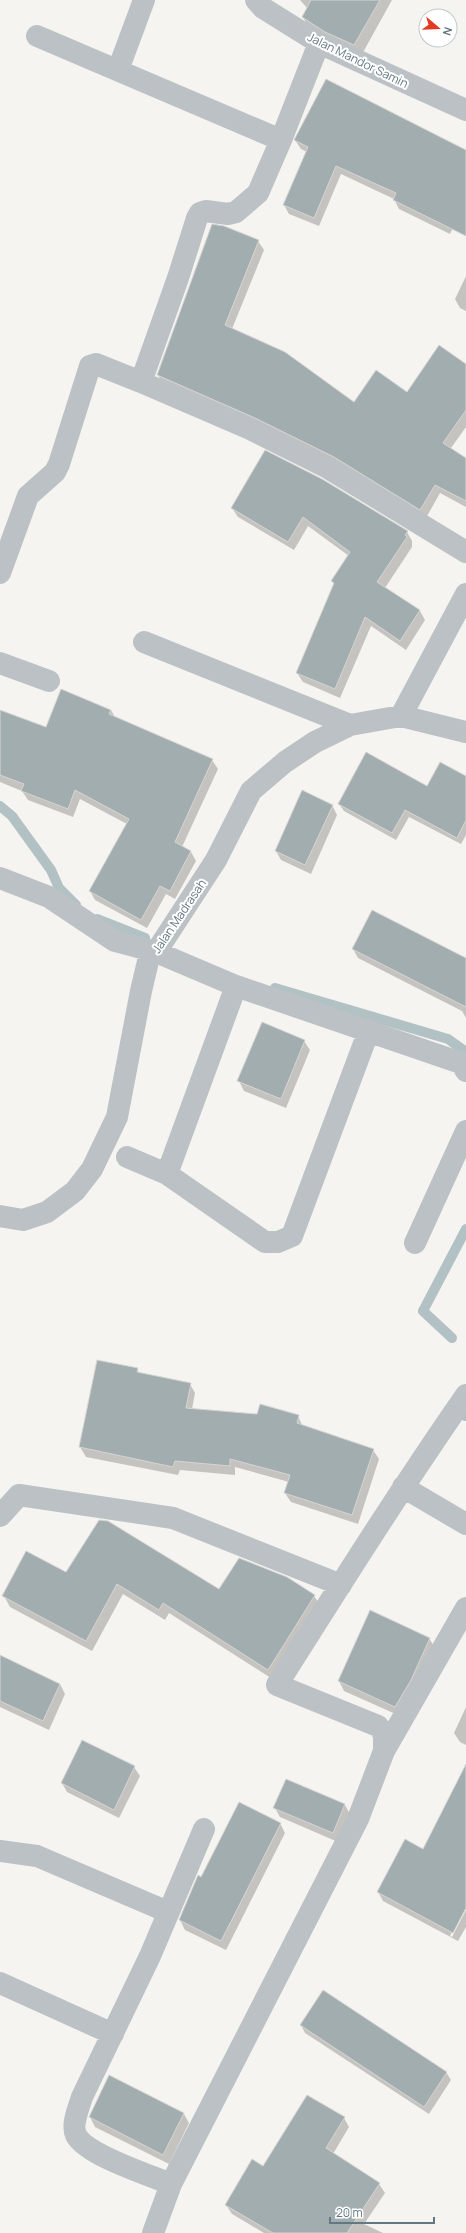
<svg xmlns="http://www.w3.org/2000/svg" width="466" height="2233" font-family="Manrope,sans-serif">
<style>
.shadow{fill:#0003}
.lines{fill:none;stroke-linecap:round;stroke-linejoin:round}
.stream{stroke:#b2c2c4;stroke-width:10}
.building{fill:#a2adb0;stroke:#d6d5d3}
.street{stroke:#bbc1c4;stroke-width:22}
.labels{text-anchor:middle;dominant-baseline:central;stroke-width:4;stroke-linejoin:round;paint-order:stroke}
.street-label{font-size:12px;fill:#637882;stroke:#fff}
</style>
<rect width="100%" height="100%" fill="#f5f4f0"/>
<path class="shadow" d="M 300,0 L 392,0 L 361,56 L 309,29 L 303,17 L 308,9 Z
M 295,140 L 466,151 L 466,201 L 450,234 L 399,209 L 394,199 L 341,174 L 319,226 L 289,214 L 284,205 L 307,152 L 301,149 Z
M 258,241 L 264,250 L 232,329 L 355,403 L 407,394 L 466,365 L 466,427 L 451,448 L 466,459 L 466,507 L 440,493 L 426,518 L 163,384 L 158,375 Z
M 466,276 L 466,311 L 460,308 L 455,299 Z
M 265,452 L 407,532 L 412,541 L 412,547 L 385,588 L 420,611 L 425,620 L 406,650 L 371,626 L 340,698 L 303,682 L 297,673 L 335,585 L 332,581 L 349,556 L 308,526 L 294,550 L 238,517 L 232,508 Z
M 111,710 L 115,717 L 212,760 L 218,769 L 182,847 L 191,852 L 196,861 L 175,899 L 166,894 L 147,928 L 95,900 L 90,891 L 127,824 L 80,799 L 73,817 L 28,800 L 22,791 L 0,782 L 0,711 L 46,728 Z
M 466,777 L 466,835 L 461,844 L 409,817 L 396,840 L 344,811 L 339,804 L 428,788 Z
M 332,805 L 337,815 L 311,874 L 281,860 L 276,851 Z
M 353,949 L 466,959 L 466,1018 L 462,1011 L 358,958 Z
M 304,1041 L 310,1050 L 286,1108 L 244,1091 L 239,1081 Z
M 98,1361 L 137,1369 L 140,1374 L 190,1384 L 195,1393 L 192,1409 L 258,1415 L 298,1416 L 303,1427 L 373,1450 L 379,1459 L 358,1524 L 291,1502 L 285,1493 L 289,1482 L 235,1467 L 235,1475 L 180,1470 L 178,1475 L 86,1457 L 80,1447 Z
M 66,1574 L 219,1591 L 314,1596 L 321,1606 L 274,1680 L 169,1613 L 165,1620 L 123,1594 L 92,1651 L 10,1607 L 4,1596 Z
M 429,1638 L 435,1648 L 400,1716 L 344,1691 L 339,1681 Z
M 0,1661 L 60,1684 L 65,1694 L 49,1730 L 0,1707 Z
M 466,1707 L 466,1745 L 460,1742 L 454,1733 Z
M 134,1767 L 140,1776 L 119,1818 L 67,1792 L 62,1783 Z
M 466,1767 L 466,1906 L 450,1936 L 452,1937 L 466,1910 L 466,1927 L 458,1941 L 383,1901 L 378,1892 L 424,1850 Z
M 286,1780 L 345,1805 L 350,1814 L 338,1842 L 280,1817 L 275,1808 Z
M 280,1823 L 285,1833 L 226,1950 L 185,1930 L 180,1920 L 202,1878 Z
M 301,2025 L 446,2072 L 451,2080 L 429,2114 L 305,2033 Z
M 184,2114 L 189,2123 L 169,2164 L 95,2127 L 90,2117 Z
M 344,2118 L 349,2127 L 333,2154 L 379,2184 L 385,2193 L 364,2224 L 383,2233 L 264,2233 L 232,2214 L 226,2205 L 264,2168 Z"/>
<g class="lines">
<path class="stream" d="M 0,806 L 12,816 L 51,870 L 59,888 L 76,905
M 97,919 L 145,938
M 275,988 L 448,1039 L 466,1052
M 452,1338 L 423,1311 L 466,1229
M 465,1416 L 466,1416"/>
</g>
<path class="building" d="M 311,0 L 380,0 L 354,45 L 325,32 L 302,17 Z
M 326,79 L 466,150 L 466,236 L 393,200 L 396,193 L 336,166 L 314,218 L 283,205 L 308,147 L 294,140 Z
M 212,224 L 224,226 L 259,240 L 225,325 L 285,352 L 354,402 L 376,370 L 407,392 L 439,345 L 466,364 L 466,410 L 443,443 L 466,458 L 466,501 L 435,485 L 420,510 L 334,457 L 255,418 L 157,375 Z
M 265,450 L 322,479 L 408,531 L 405,535 L 407,537 L 377,582 L 420,610 L 400,641 L 365,617 L 335,689 L 296,673 L 334,583 L 331,581 L 350,552 L 303,517 L 288,542 L 231,508 Z
M 61,689 L 111,710 L 109,714 L 213,759 L 175,842 L 191,851 L 170,891 L 160,886 L 141,920 L 89,891 L 129,819 L 75,790 L 68,809 L 21,791 L 24,784 L 0,775 L 0,710 L 46,727 Z
M 366,752 L 427,786 L 440,762 L 466,776 L 466,820 L 457,838 L 405,810 L 392,833 L 338,804 Z
M 302,790 L 333,805 L 305,865 L 275,851 Z
M 372,910 L 466,958 L 466,1007 L 352,949 Z
M 262,1022 L 305,1040 L 281,1099 L 237,1081 Z
M 97,1360 L 138,1368 L 137,1372 L 191,1383 L 186,1408 L 257,1414 L 260,1404 L 299,1415 L 297,1423 L 374,1449 L 352,1515 L 284,1493 L 290,1475 L 230,1459 L 230,1466 L 175,1461 L 173,1467 L 79,1447 Z
M 99,1520 L 108,1521 L 219,1589 L 239,1558 L 287,1577 L 315,1595 L 268,1670 L 163,1603 L 159,1610 L 117,1584 L 86,1641 L 2,1596 L 26,1551 L 66,1572 Z
M 370,1610 L 430,1638 L 411,1680 L 395,1707 L 338,1681 Z
M 0,1655 L 60,1684 L 43,1721 L 0,1701 Z
M 82,1740 L 135,1766 L 114,1810 L 61,1783 Z
M 466,1764 L 466,1908 L 453,1933 L 377,1892 L 405,1839 L 423,1849 Z
M 286,1779 L 345,1804 L 333,1833 L 273,1808 Z
M 239,1802 L 281,1823 L 221,1941 L 179,1920 L 198,1875 L 201,1877 Z
M 323,1990 L 447,2072 L 424,2107 L 300,2025 Z
M 109,2075 L 184,2113 L 163,2155 L 89,2117 Z
M 307,2095 L 345,2117 L 326,2148 L 380,2183 L 347,2233 L 273,2233 L 225,2205 L 252,2159 L 263,2166 Z"/>
<g class="lines">
<path class="street" d="M 256,0 L 263,8 L 319,43 L 466,110
M 37,36 L 281,140
M 118,70 L 144,0
M 141,382 L 250,429 L 328,468 L 466,552
M 0,573 L 28,496 L 55,472 L 59,464 L 90,366 L 96,364 L 141,382 L 178,278 L 197,218 L 200,213 L 206,211 L 228,214 L 236,212 L 258,193 L 281,140 L 319,43
M 144,642 L 350,725
M 0,663 L 49,681
M 401,716 L 466,594
M 0,878 L 49,897 L 115,941 L 156,952 L 236,986 L 461,1063 L 466,1071
M 127,1157 L 167,1174 L 265,1242 L 278,1242 L 292,1236 L 369,1030
M 167,1174 L 236,986
M 0,1216 L 23,1220 L 47,1212 L 75,1191 L 92,1169 L 117,1117 L 141,991 L 149,957 L 156,952 L 216,860 L 251,791 L 285,762 L 315,742 L 350,725 L 401,716 L 466,732
M 415,1243 L 466,1131
M 403,1487 L 466,1524
M 0,1516 L 19,1495 L 173,1518 L 341,1585
M 384,1751 L 466,1608
M 0,1851 L 37,1856 L 168,1912
M 0,1983 L 113,2034
M 171,2184 C 149,2175 86,2155 76,2135 C 71,2125 79,2107 82,2097 L 150,1956 L 204,1829
M 153,2233 L 171,2184 L 358,1819 L 384,1751 L 384,1734 L 378,1726 L 277,1685 C 339,1587 400,1490 466,1395"/>
</g>
<g class="labels">
<g class="street-label">
<text transform="translate(358 60) rotate(26)">Jalan Mandor Samin</text>
<text transform="translate(179 916) rotate(-56)">Jalan Madrasah</text>
</g>
</g>
<g transform="translate(438 28) rotate(109)"><circle r="19" fill="#ffffff" stroke="#c1c9cd"/>
<path d="M0-3L7 15L0 10L-7 15Z" fill="#e23923"/>
<text y="-6" font-size="11" font-weight="bold" text-anchor="middle" fill="#637882">N</text>
</g>
<path d="M330 2217v6h104v-6" fill="none" stroke="#637882" stroke-width="2"/>
<text x="336" y="2217" font-size="12" fill="#637882" stroke="#ffffff" stroke-width="3" paint-order="stroke">20 m</text>
</svg>
